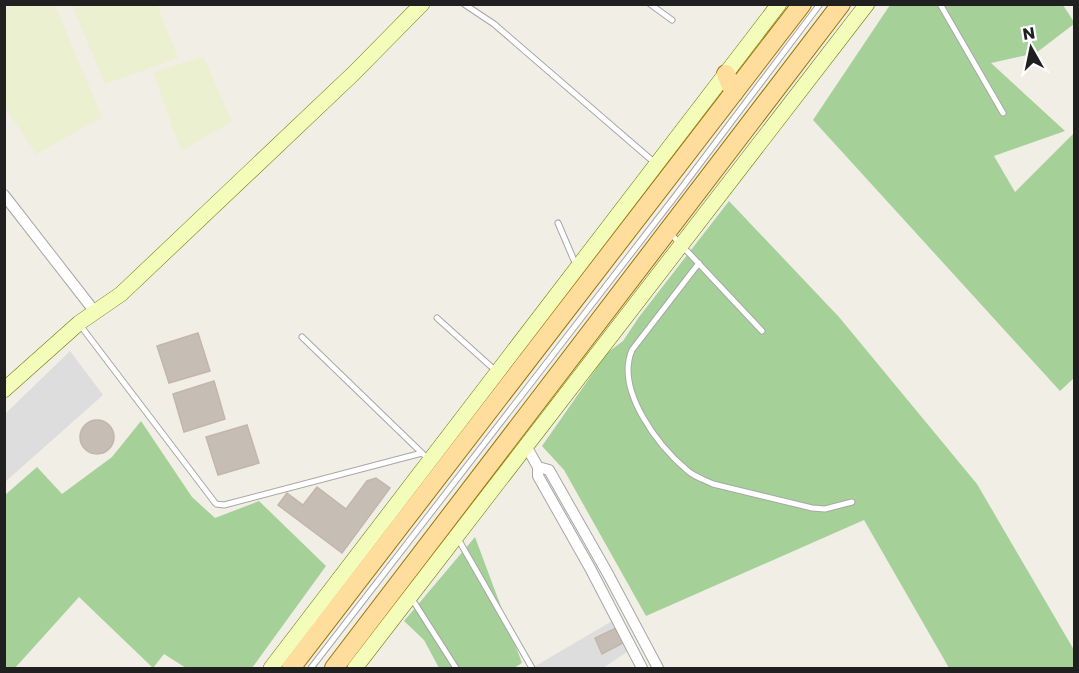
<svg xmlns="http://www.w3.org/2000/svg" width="1079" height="673" font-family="Poppins,sans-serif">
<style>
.residential{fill:#dedddd}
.farmland{fill:#ebf0d1}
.forest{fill:#a5d199}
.building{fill:#c6beb5;stroke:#c3b6a8;stroke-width:1.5}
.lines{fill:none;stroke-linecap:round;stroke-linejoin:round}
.lane-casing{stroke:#a7a7a7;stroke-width:7}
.street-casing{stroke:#a7a7a7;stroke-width:12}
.secondary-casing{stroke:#657d01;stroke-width:16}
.primary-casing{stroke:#9c7500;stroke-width:20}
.lane{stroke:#fff;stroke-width:5}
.street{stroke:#fff;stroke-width:10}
.secondary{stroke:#f3fcb9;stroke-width:15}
.primary{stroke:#ffdd9d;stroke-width:18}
</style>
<rect width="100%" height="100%" fill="#f1eee6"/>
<path class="residential" d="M 70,351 L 103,395 L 5,482 L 5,414 Z
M 612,621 L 630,650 L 603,668 L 532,668 Z"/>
<path class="farmland" d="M 11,4 L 55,5 L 102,117 L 36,154 L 5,107 L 5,13 Z
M 72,5 L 157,5 L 178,58 L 105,84 Z
M 203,57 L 232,121 L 181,151 L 153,72 Z"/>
<path class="forest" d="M 890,5 L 1063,5 L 1074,22 L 1074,24 L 1036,53 L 991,63 L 1065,131 L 994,156 L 1015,192 L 1074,133 L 1074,378 L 1060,391 L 813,120 Z
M 729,201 L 839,317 L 977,484 L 1074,650 L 1074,668 L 949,668 L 864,520 L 646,616 L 564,470 L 542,446 L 607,353 L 623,341 L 639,317 Z
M 141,421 L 192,497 L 215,518 L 259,501 L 326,566 L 252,668 L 186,668 L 164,654 L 153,668 L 79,597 L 15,668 L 7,668 L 4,665 L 5,495 L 37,467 L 62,494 L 112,457 Z
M 475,537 L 522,663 L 514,668 L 439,668 L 424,640 L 404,621 Z"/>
<path class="building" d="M 198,333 L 210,371 L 169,383 L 157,346 Z
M 214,381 L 225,419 L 184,432 L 173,394 Z
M80 437a17 17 0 1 1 34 0a17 17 0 1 1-34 0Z
M 247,425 L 259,463 L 218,475 L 206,437 Z
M 376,478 L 390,488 L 342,553 L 278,505 L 287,493 L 303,505 L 317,487 L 346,509 L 367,481 Z
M 616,628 L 623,643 L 602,654 L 595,638 Z"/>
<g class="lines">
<defs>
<path id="lane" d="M 464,4 L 494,24 L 655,163
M 650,4 L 672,20
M 940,4 L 1003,113
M 558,223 L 576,265
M 671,234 L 762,331
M 699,263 L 632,350 C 615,390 658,446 688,471 C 695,477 705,480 713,484 L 812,508 L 825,509 L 852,502
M 437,318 L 496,371
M 80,325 L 216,504 L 224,505 L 422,453
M 302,337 L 424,455
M 457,537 L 532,668
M 412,599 L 456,668
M 311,668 L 677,194 L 820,4"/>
<path id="street" d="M 4,195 L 95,312
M 526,446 L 538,467 L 538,476 L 590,568 L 642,668
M 538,467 L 549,470 L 608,574 L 658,668"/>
<path id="secondary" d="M 4,390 L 79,323 L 121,294 L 354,73 L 422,4
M 271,668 L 779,4
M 355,668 L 867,4"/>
<path id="primary" d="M 726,74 L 734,93
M 291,668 L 802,4
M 334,668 L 841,4"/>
</defs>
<use href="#lane" class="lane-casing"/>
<use href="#street" class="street-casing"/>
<use href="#secondary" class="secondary-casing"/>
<use href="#primary" class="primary-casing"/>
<use href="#lane" class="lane"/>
<use href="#street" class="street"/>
<use href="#secondary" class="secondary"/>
<use href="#primary" class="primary"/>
</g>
<rect width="1079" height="673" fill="none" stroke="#202020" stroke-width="12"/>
<g transform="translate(1031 48) rotate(351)" stroke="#ffffff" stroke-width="4.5" paint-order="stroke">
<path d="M0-4.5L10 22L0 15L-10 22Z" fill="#202020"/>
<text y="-9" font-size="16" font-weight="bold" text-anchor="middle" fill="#202020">N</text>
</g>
</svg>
